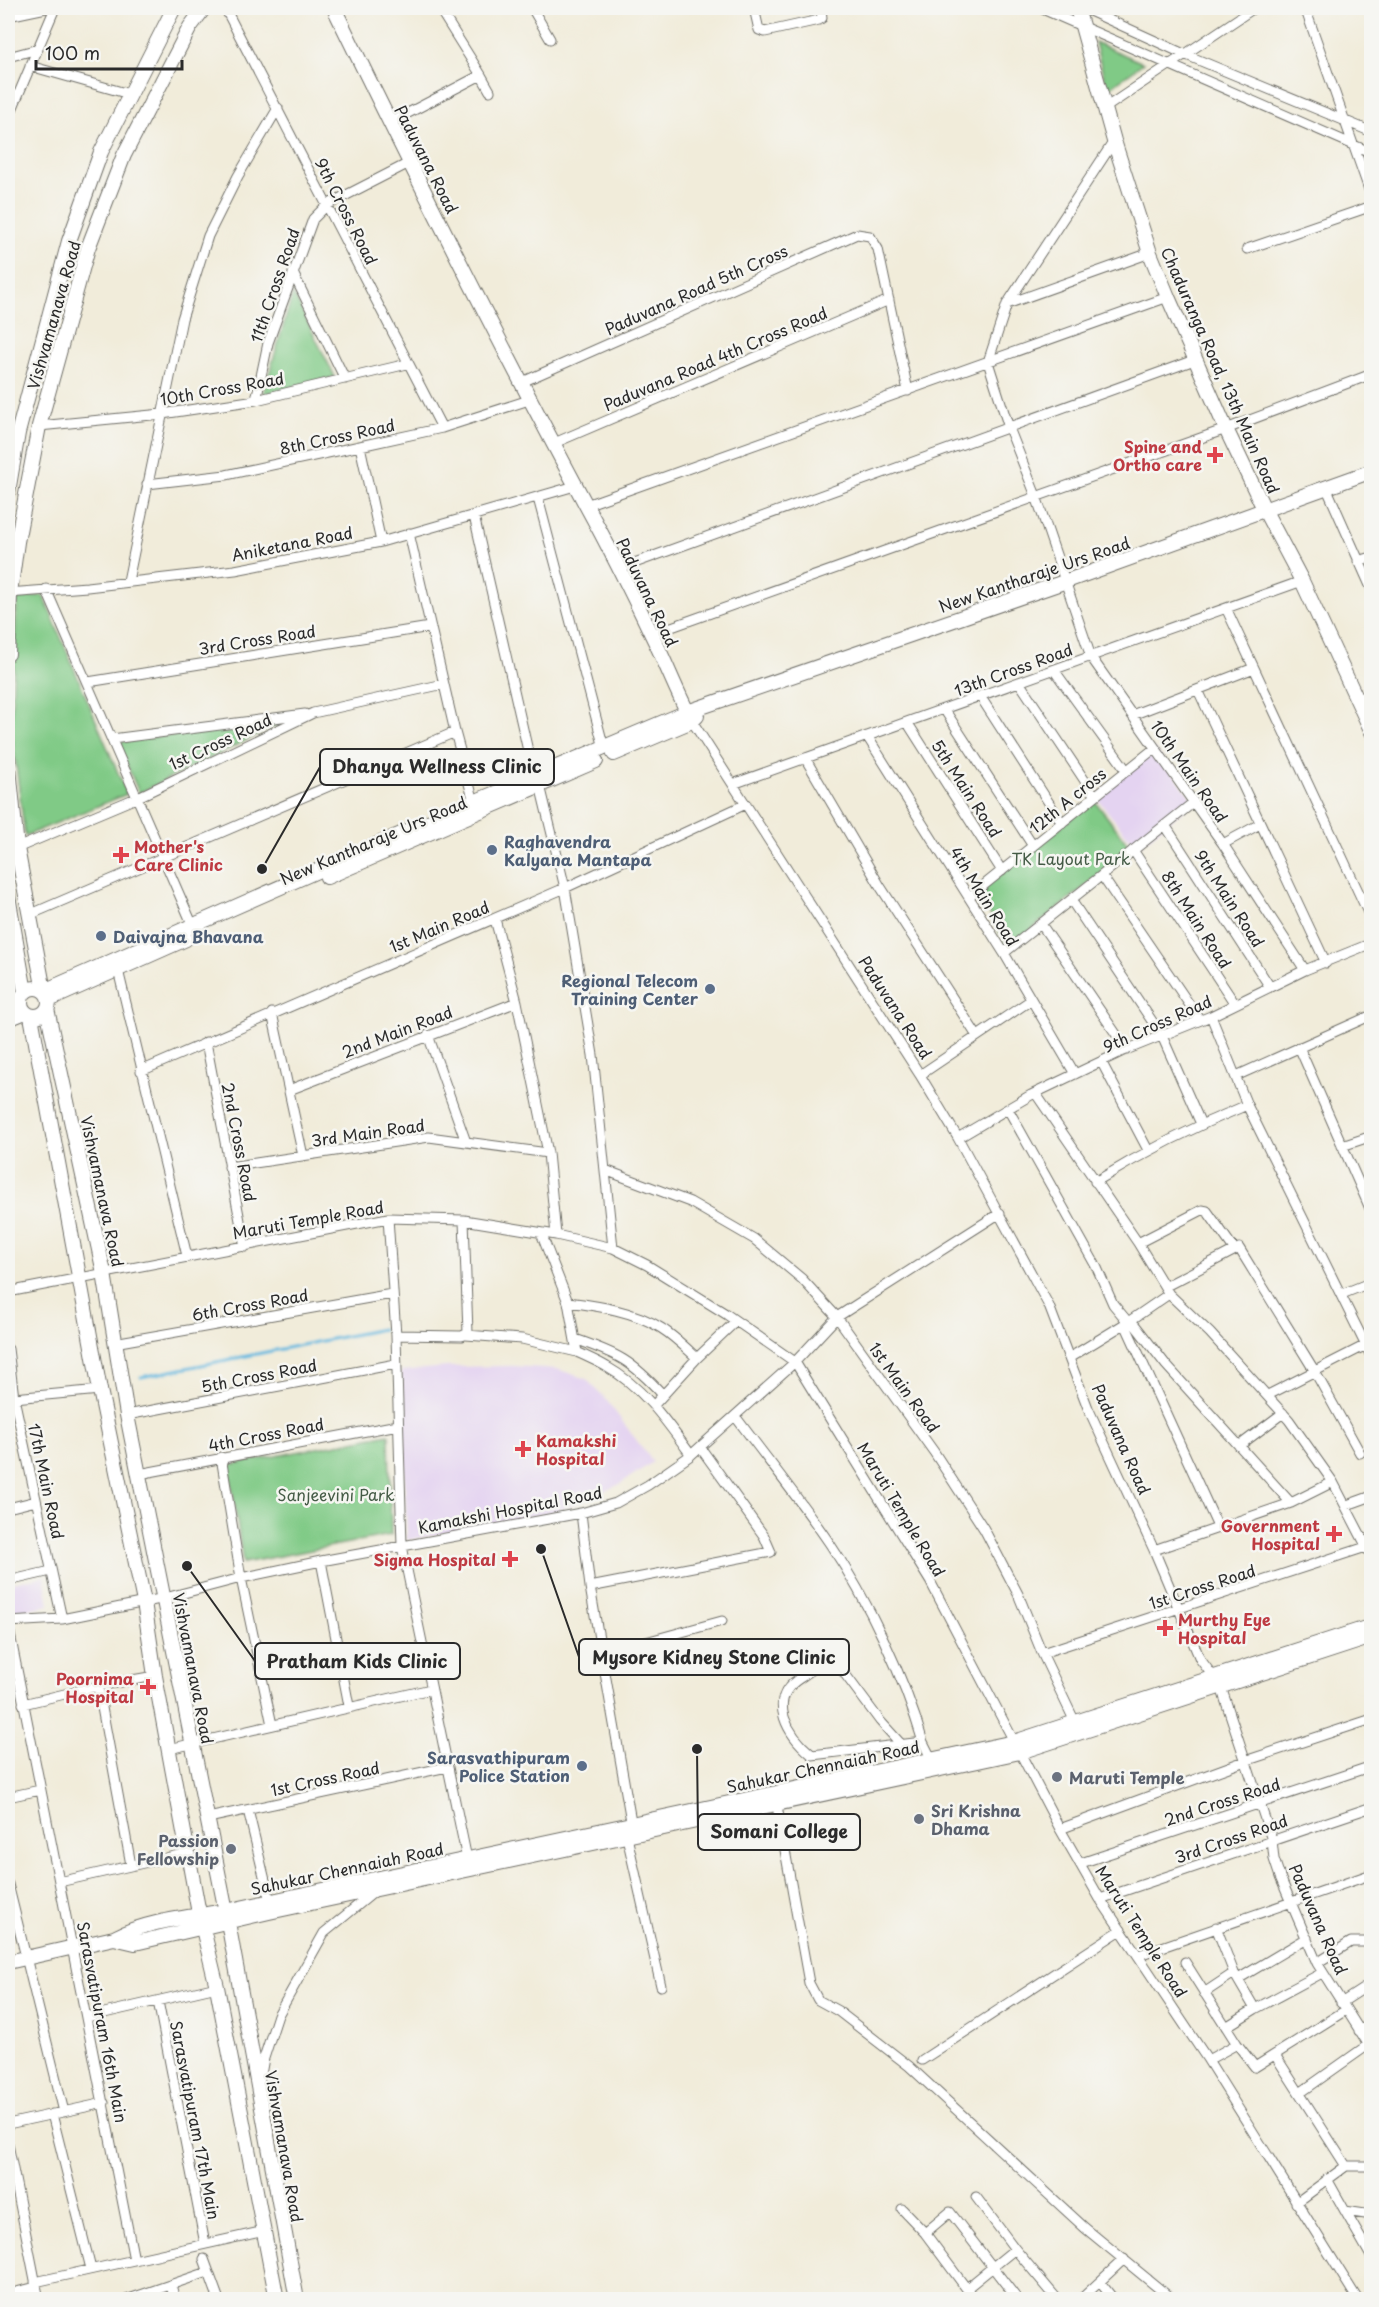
<svg xmlns="http://www.w3.org/2000/svg" width="1379" height="2307" font-family="'Playpen Sans',sans-serif">
<style>
.built{fill:#e4d3f1}
.green{fill:#80ca86;stroke:#567a58;stroke-width:1.5}
.lines{fill:none;stroke-linecap:round;stroke-linejoin:round}
.stream{stroke:#63b9e0;stroke-width:3}
.street-casing{stroke:#706f68;stroke-width:11}
.secondary-casing{stroke:#706f68;stroke-width:16}
.street{stroke:#fff;stroke-width:9}
.secondary{stroke:#fff;stroke-width:14}
.health-dot{fill:#e0444e;stroke:#f6f6f2;stroke-width:2}
.service-dot{fill:#5c6f8a;stroke:#f6f6f2;stroke-width:2}
.worship-dot{fill:#6b7280;stroke:#f6f6f2;stroke-width:2}
.labels{text-anchor:middle;dominant-baseline:central;stroke-width:5;stroke-linejoin:round;paint-order:stroke}
.street-label{font-size:16px;fill:#2b2b2b;stroke:#f6f6f2}
.health-label{font-size:16px;font-weight:bold;fill:#be3a42;stroke:#f6f6f2;text-anchor:end}
.service-label{font-size:16px;font-weight:bold;fill:#4e5e75;stroke:#f6f6f2;text-anchor:start}
.park-label{font-size:16px;fill:#445b46;stroke:#f6f6f2}
.worship-label{font-size:16px;font-weight:bold;fill:#5b616d;stroke:#f6f6f2;text-anchor:start}
.leader{fill:none;stroke:#2b2b2b;stroke-width:2}
.callout-dot{fill:#2b2b2b;stroke:#f6f6f2;stroke-width:2}
.callout{fill:#f6f6f2;stroke:#2b2b2b;stroke-width:2}
.callout-label{font-size:18px;text-anchor:middle;font-weight:bold;fill:#2b2b2b}
</style>
<rect width="100%" height="100%" fill="#f6f6f2"/>
<filter id="ink" filterUnits="userSpaceOnUse"><feTurbulence type="fractalNoise" baseFrequency=".0167" numOctaves="2"/><feDisplacementMap in="SourceGraphic" scale="12" xChannelSelector="R" yChannelSelector="G"/><feConvolveMatrix kernelMatrix="1 2 1 2 8 2 1 2 1" color-interpolation-filters="sRGB"/></filter>
<filter id="wash" filterUnits="userSpaceOnUse"><feTurbulence type="fractalNoise" baseFrequency=".008" numOctaves="4" result="noise"/><feDisplacementMap in="SourceGraphic" scale="24" xChannelSelector="R" yChannelSelector="G"/><feGaussianBlur stdDeviation="1.35" result="paint"/><feColorMatrix in="noise" values="0 0 0 0 0 0 0 0 0 0 0 0 0 0 0 0 0 1.4 0 .05"/><feComposite in="paint" operator="in"/></filter>
<g filter="url(#wash)">
<rect width="100%" height="100%" fill="#f1ecda"/>
<path class="built" d="M 1155,748 L 1194,802 L 1137,848 L 1095,796 Z
M 512,1366 L 557,1369 L 586,1379 L 604,1397 L 653,1462 L 618,1485 L 556,1512 L 407,1540 L 401,1371 L 448,1367 Z
M 44,1576 L 49,1605 L 8,1613 L 8,1584 Z"/>
<path class="green" d="M 1095,42 L 1143,63 L 1107,90 Z
M 293,293 L 335,377 L 263,394 Z
M 43,595 L 127,794 L 25,836 L 11,726 L 17,599 Z
M 288,720 L 139,793 L 117,742 Z
M 1094,800 L 1132,849 L 1008,948 L 978,892 Z
M 389,1434 L 391,1535 L 243,1563 L 229,1465 Z"/>
<g class="lines">
<path class="stream" d="M 141,1377 L 382,1329"/>
</g>
</g>
<g filter="url(#ink)">
<g class="lines">
<defs>
<path id="street" d="M 225,8 L 442,428
M 532,8 L 550,39
M 754,8 L 759,30 L 765,32 L 819,20 L 822,18 L 821,8
M 1040,8 L 1372,153
M 1083,8 L 1184,54 L 1372,132
M 1305,8 L 1372,198
M 8,16 L 46,8
M 8,57 L 38,49
M 30,66 L 129,94
M 481,75 L 490,91
M 1105,108 L 1254,8
M 8,119 L 55,8
M 389,123 L 481,75 L 439,8
M 1114,141 L 1007,304 L 988,362 L 1009,428 L 1036,496 L 1091,657 L 1223,844 L 1305,970
M 1247,249 L 1372,206
M 293,273 L 345,379
M 1007,304 L 1150,253
M 520,383 L 857,234 L 870,236 L 878,249 L 908,391
M 256,400 L 268,343 L 313,219 L 327,205 L 409,163
M 39,426 L 162,414 L 256,400 L 407,364
M 552,444 L 889,300
M 360,446 L 381,542
M 147,484 L 226,475 L 360,446 L 442,428 L 529,400
M 1327,489 L 1372,590
M 538,498 L 604,748
M 586,505 L 1168,297
M 474,516 L 534,777 L 540,785 L 565,888 L 593,1055 L 613,1248
M 409,533 L 455,732 L 474,802
M 1358,561 L 1372,557
M 618,569 L 1197,359
M 128,581 L 182,319 L 208,236 L 238,176 L 278,108
M 46,589 L 193,926
M 8,593 L 87,587 L 235,570 L 381,542 L 575,486
M 1226,608 L 1372,921
M 652,634 L 1226,429 L 1372,374
M 1054,670 L 1127,771
M 88,682 L 430,627
M 1019,682 L 1095,796
M 1198,690 L 1326,963
M 980,696 L 1062,823
M 944,709 L 1033,846
M 1132,715 L 1254,668
M 692,721 L 920,1075 L 958,1138 L 1049,1306 L 1088,1408 L 1154,1550 L 1200,1659 L 1221,1687 L 1272,1840 L 1274,1859 L 1280,1877 L 1317,1963 L 1372,2050
M 907,722 L 1002,871
M 867,736 L 1004,953 L 1075,1074
M 112,739 L 305,714
M 805,758 L 880,886 L 977,1036
M 733,784 L 1302,581
M 1165,825 L 1270,987
M 1223,844 L 1260,824
M 17,848 L 136,798 L 313,713 L 444,684
M 1133,850 L 1235,1004
M 1102,876 L 1200,1020
M 969,897 L 1155,748
M 1071,900 L 1162,1036 L 1201,1124
M 29,915 L 455,732
M 495,919 L 517,1002 L 548,1153 L 556,1235
M 1041,924 L 1127,1050
M 1004,953 L 1194,802
M 118,970 L 187,1256
M 272,1013 L 303,1156
M 1211,1016 L 1247,1105 L 1372,1358
M 428,1035 L 466,1142
M 206,1042 L 245,1247
M 1299,1047 L 1372,1213
M 1102,1063 L 1148,1150
M 141,1071 L 565,888 L 746,804
M 920,1075 L 1031,1000
M 1236,1076 L 1372,1015
M 289,1090 L 517,1002
M 1036,1094 L 1138,1243 L 1169,1294 L 1210,1333 L 1289,1420 L 1333,1482 L 1372,1557
M 1008,1109 L 1097,1268 L 1113,1304 L 1128,1322
M 958,1138 L 1031,1095 L 1121,1052 L 1211,1016 L 1305,970 L 1372,943
M 1342,1146 L 1372,1136
M 229,1167 L 429,1137 L 548,1153
M 605,1170 L 690,1202 L 754,1239 L 802,1279 L 837,1317 L 934,1452 L 984,1529 L 1018,1594 L 1042,1653 L 1075,1722
M 1095,1182 C 1144,1152 1193,1127 1247,1105
M 388,1218 L 396,1335 L 402,1546 L 467,1859
M 541,1233 L 568,1302 L 577,1352 C 587,1357 597,1361 607,1367 C 643,1387 667,1422 691,1455
M 1138,1243 L 1202,1210 L 1207,1211 L 1234,1249
M 1166,1286 L 1239,1248 L 1314,1370 L 1360,1453
M 8,1292 L 388,1218 L 464,1220 L 556,1235 L 613,1248 L 647,1265 L 726,1314 L 795,1362 L 930,1581 L 1060,1829 L 1100,1899 L 1208,2060 L 1358,2300
M 1342,1294 L 1372,1282
M 568,1302 C 599,1306 634,1311 661,1328 C 674,1336 686,1348 697,1358
M 1131,1320 L 1166,1365 L 1291,1503
M 1125,1324 L 1218,1527
M 396,1335 L 462,1336 L 468,1333 L 464,1220
M 466,1335 L 522,1339 L 577,1352
M 575,1339 C 618,1354 631,1360 663,1395
M 114,1343 L 392,1294
M 8,1349 L 14,1398 L 62,1619
M 1069,1358 L 1131,1320 L 1169,1294
M 1268,1395 L 1366,1345
M 8,1396 L 14,1398 L 100,1390
M 654,1405 L 697,1358 L 736,1321
M 127,1415 L 396,1364
M 735,1416 C 767,1459 801,1501 830,1544 C 868,1600 904,1677 923,1742
M 1239,1446 L 1283,1413
M 221,1457 L 241,1578 L 272,1725
M 139,1474 L 398,1425
M 1347,1505 L 1372,1496
M 8,1508 L 36,1501
M 581,1513 L 590,1587 L 632,1827
M 1154,1550 L 1291,1503 L 1333,1482
M 321,1561 L 349,1706
M 8,1581 L 51,1571
M 590,1587 L 771,1552 L 764,1536 L 700,1447
M 8,1622 L 62,1619 L 165,1598 L 241,1578 L 321,1561 L 581,1513 L 616,1503 L 648,1485 L 691,1455 L 795,1362 L 837,1317 L 1000,1213
M 8,1624 L 134,2260
M 1042,1653 L 1372,1545
M 602,1654 L 722,1621
M 98,1686 L 131,1865
M 23,1704 L 98,1686 L 155,1676
M 900,1743 L 880,1721 L 839,1666 C 832,1667 823,1666 816,1668 C 810,1670 805,1675 800,1678 C 765,1700 789,1736 812,1755 L 923,1742 L 932,1760
M 169,1749 L 431,1689
M 8,1797 L 40,1790
M 777,1806 L 809,1983 L 818,2000 L 838,2011 L 909,2066 L 1085,2228 L 1173,2300
M 248,1810 L 270,1901
M 208,1818 L 447,1767
M 1060,1829 L 1245,1761 L 1372,1719
M 627,1837 L 661,1986
M 1081,1863 L 1372,1766
M 59,1882 L 188,1853
M 8,1884 L 64,2112
M 1100,1899 L 1372,1807
M 1216,1927 L 1234,1973 L 1255,2009 L 1322,1973
M 1139,1955 L 1372,1874
M 1185,1962 L 1237,2044 L 1255,2067 L 1346,2010
M 1317,1963 L 1351,1942 L 1372,1942
M 1238,1979 L 1307,1938
M 1204,1993 L 1234,1973
M 158,2001 L 205,2244
M 1341,2003 L 1372,1983
M 87,2017 L 217,1987
M 1226,2027 L 1255,2009
M 1359,2031 L 1372,2023
M 1275,2055 L 1346,2166
M 922,2060 L 1121,1930
M 1208,2060 L 1237,2044
M 260,2080 L 264,2058 L 278,2015 L 324,1933 L 374,1892
M 1300,2093 L 1368,2045
M 52,2114 L 91,2269
M 8,2124 L 104,2103
M 8,2144 L 39,2300
M 1327,2179 L 1345,2211 L 1372,2215
M 976,2197 L 1015,2249 L 1058,2300
M 1296,2203 L 1346,2166 L 1372,2166
M 902,2209 L 925,2233 L 975,2300
M 1345,2211 L 1372,2258
M 925,2233 L 950,2212 L 1018,2300
M 204,2259 L 219,2300
M 35,2282 L 265,2231
M 1100,2282 L 1114,2300
M 171,2285 L 175,2300
M 967,2288 L 1015,2249
M 8,2294 L 36,2287
M 126,2300 L 208,2272
M 1080,2300 L 1124,2259"/>
<path id="secondary" d="M 334,8 C 415,175 498,341 586,505 C 609,547 631,591 652,635 C 666,663 677,693 692,721
M 1077,8 L 1114,141 L 1150,253 L 1168,297 L 1226,429 L 1265,511 L 1302,581 L 1372,732
M 8,492 L 18,433 L 69,241 L 101,152 L 174,8
M 8,654 L 10,593 L 17,542 L 39,426 L 88,248 L 124,155 L 190,27 L 204,8
M 614,754 L 692,721 L 697,716
M 8,758 L 17,848 L 44,991 L 474,802 L 687,712 L 1064,582 L 1372,471
M 327,877 L 596,761
M 8,896 L 25,992
M21 1002a14 14 0 1 1 28 0a14 14 0 1 1-28 0Z
M 49,1000 L 186,939
M 47,1009 L 104,1273 L 127,1415 L 228,1922 L 297,2300
M 31,1016 L 100,1390 L 144,1602 L 155,1676 L 198,1908 L 217,1987 L 277,2300
M 8,1019 L 25,1012
M 114,1938 L 135,1943 L 269,1912 L 1020,1752 L 1372,1637
M 8,1962 L 114,1938 C 145,1921 191,1917 226,1911 L 1014,1742 L 1372,1626"/>
</defs>
<use href="#street" class="street-casing"/>
<use href="#secondary" class="secondary-casing"/>
<use href="#street" class="street"/>
<use href="#secondary" class="secondary"/>
</g>
</g>
<g class="health-dot">
<path d="M1212 446h6v6h6v6h-6v6h-6v-6h-6v-6h6z"/>
<path d="M118 846h6v6h6v6h-6v6h-6v-6h-6v-6h6z"/>
<path d="M520 1440h6v6h6v6h-6v6h-6v-6h-6v-6h6z"/>
<path d="M1331 1525h6v6h6v6h-6v6h-6v-6h-6v-6h6z"/>
<path d="M507 1550h6v6h6v6h-6v6h-6v-6h-6v-6h6z"/>
<path d="M1162 1619h6v6h6v6h-6v6h-6v-6h-6v-6h6z"/>
<path d="M145 1678h6v6h6v6h-6v6h-6v-6h-6v-6h6z"/>
</g>
<g class="service-dot">
<circle cx="492" cy="850" r="6"/>
<circle cx="101" cy="936" r="6"/>
<circle cx="710" cy="989" r="6"/>
<circle cx="582" cy="1766" r="6"/>
</g>
<g class="worship-dot">
<circle cx="1057" cy="1777" r="6"/>
<circle cx="919" cy="1819" r="6"/>
<circle cx="231" cy="1849" r="6"/>
</g>
<g class="labels">
<g class="street-label">
<text transform="translate(427 159) rotate(63)">Paduvana Road</text>
<text transform="translate(347 211) rotate(63)">9th Cross Road</text>
<text transform="translate(274 285) rotate(-71)">11th Cross Road</text>
<text transform="translate(696 289) rotate(-24)">Paduvana Road 5th Cross</text>
<text transform="translate(53 315) rotate(-74)">Vishvamanava Road</text>
<text transform="translate(715 358) rotate(-23)">Paduvana Road 4th Cross Road</text>
<text transform="translate(1221 370) rotate(66)">Chaduranga Road, 13th Main Road</text>
<text transform="translate(222 388) rotate(-10)">10th Cross Road</text>
<text transform="translate(337 436) rotate(-12)">8th Cross Road</text>
<text transform="translate(292 543) rotate(-11)">Aniketana Road</text>
<text transform="translate(1034 574) rotate(-19)">New Kantharaje Urs Road</text>
<text transform="translate(648 592) rotate(64)">Paduvana Road</text>
<text transform="translate(257 639) rotate(-9)">3rd Cross Road</text>
<text transform="translate(1013 669) rotate(-20)">13th Cross Road</text>
<text transform="translate(220 741) rotate(-25)">1st Cross Road</text>
<text transform="translate(1190 771) rotate(55)">10th Main Road</text>
<text transform="translate(967 788) rotate(57)">5th Main Road</text>
<text transform="translate(1067 800) rotate(-39)">12th A cross</text>
<text transform="translate(373 840) rotate(-23)">New Kantharaje Urs Road</text>
<text transform="translate(985 896) rotate(58)">4th Main Road</text>
<text transform="translate(1230 898) rotate(57)">9th Main Road</text>
<text transform="translate(1197 919) rotate(57)">8th Main Road</text>
<text transform="translate(439 926) rotate(-23)">1st Main Road</text>
<text transform="translate(896 1007) rotate(57)">Paduvana Road</text>
<text transform="translate(1157 1023) rotate(-24)">9th Cross Road</text>
<text transform="translate(397 1031) rotate(-21)">2nd Main Road</text>
<text transform="translate(368 1132) rotate(-8)">3rd Main Road</text>
<text transform="translate(240 1142) rotate(79)">2nd Cross Road</text>
<text transform="translate(103 1191) rotate(78)">Vishvamanava Road</text>
<text transform="translate(308 1219) rotate(-10)">Maruti Temple Road</text>
<text transform="translate(250 1304) rotate(-10)">6th Cross Road</text>
<text transform="translate(259 1375) rotate(-11)">5th Cross Road</text>
<text transform="translate(905 1387) rotate(54)">1st Main Road</text>
<text transform="translate(266 1434) rotate(-11)">4th Cross Road</text>
<text transform="translate(1122 1439) rotate(66)">Paduvana Road</text>
<text transform="translate(47 1481) rotate(78)">17th Main Road</text>
<text transform="translate(510 1509) rotate(-11)">Kamakshi Hospital Road</text>
<text transform="translate(902 1509) rotate(59)">Maruti Temple Road</text>
<text transform="translate(1202 1586) rotate(-18)">1st Cross Road</text>
<text transform="translate(194 1668) rotate(79)">Vishvamanava Road</text>
<text transform="translate(823 1766) rotate(-12)">Sahukar Chennaiah Road</text>
<text transform="translate(325 1778) rotate(-12)">1st Cross Road</text>
<text transform="translate(1222 1801) rotate(-18)">2nd Cross Road</text>
<text transform="translate(1231 1838) rotate(-19)">3rd Cross Road</text>
<text transform="translate(347 1868) rotate(-12)">Sahukar Chennaiah Road</text>
<text transform="translate(1319 1919) rotate(66)">Paduvana Road</text>
<text transform="translate(1142 1931) rotate(57)">Maruti Temple Road</text>
<text transform="translate(103 2022) rotate(79)">Sarasvatipuram 16th Main</text>
<text transform="translate(196 2120) rotate(79)">Sarasvatipuram 17th Main</text>
<text transform="translate(285 2146) rotate(80)">Vishvamanava Road</text>
</g>
<g class="health-label">
<text x="1202" y="446">Spine and<tspan x="1202" dy="18">Ortho care</tspan></text>
<text x="134" y="846" text-anchor="start">Mother's<tspan x="134" dy="18">Care Clinic</tspan></text>
<text x="536" y="1440" text-anchor="start">Kamakshi<tspan x="536" dy="18">Hospital</tspan></text>
<text x="1320" y="1525">Government<tspan x="1320" dy="18">Hospital</tspan></text>
<text x="496" y="1559">Sigma Hospital</text>
<text x="1178" y="1619" text-anchor="start">Murthy Eye<tspan x="1178" dy="18">Hospital</tspan></text>
<text x="134" y="1678">Poornima<tspan x="134" dy="18">Hospital</tspan></text>
</g>
<g class="service-label">
<text x="504" y="841">Raghavendra<tspan x="504" dy="18">Kalyana Mantapa</tspan></text>
<text x="113" y="936">Daivajna Bhavana</text>
<text x="698" y="980" text-anchor="end">Regional Telecom<tspan x="698" dy="18">Training Center</tspan></text>
<text x="570" y="1757" text-anchor="end">Sarasvathipuram<tspan x="570" dy="18">Police Station</tspan></text>
</g>
<g class="park-label">
<text x="1071" y="858">TK Layout Park</text>
<text x="336" y="1494">Sanjeevini Park</text>
</g>
<g class="worship-label">
<text x="1069" y="1777">Maruti Temple</text>
<text x="931" y="1810">Sri Krishna<tspan x="931" dy="18">Dhama</tspan></text>
<text x="219" y="1840" text-anchor="end">Passion<tspan x="219" dy="18">Fellowship</tspan></text>
</g>
</g>
<path class="leader" d="M262 869L320 767M541 1549L579 1657M187 1566L255 1661M697 1749L698 1832"/>
<g class="callout-dot">
<circle cx="262" cy="869" r="6"/>
<circle cx="541" cy="1549" r="6"/>
<circle cx="187" cy="1566" r="6"/>
<circle cx="697" cy="1749" r="6"/>
</g>
<g class="callout">
<rect x="320" y="749" width="234" height="36" rx="6"/>
<rect x="579" y="1639" width="270" height="36" rx="6"/>
<rect x="255" y="1643" width="205" height="36" rx="6"/>
<rect x="698" y="1814" width="162" height="36" rx="6"/>
</g>
<g class="callout-label">
<text x="437" y="773">Dhanya Wellness Clinic</text>
<text x="714" y="1664">Mysore Kidney Stone Clinic</text>
<text x="357" y="1668">Pratham Kids Clinic</text>
<text x="779" y="1838">Somani College</text>
</g>
<rect width="1379" height="2307" fill="none" stroke="#f6f6f2" stroke-width="30"/>
<path d="M36 60v9h146v-9" fill="none" stroke="#2b2b2b" stroke-width="3"/>
<text x="45" y="60" font-size="18" fill="#2b2b2b" stroke="#f6f6f2" stroke-width="4.5" paint-order="stroke">100 m</text>
</svg>
